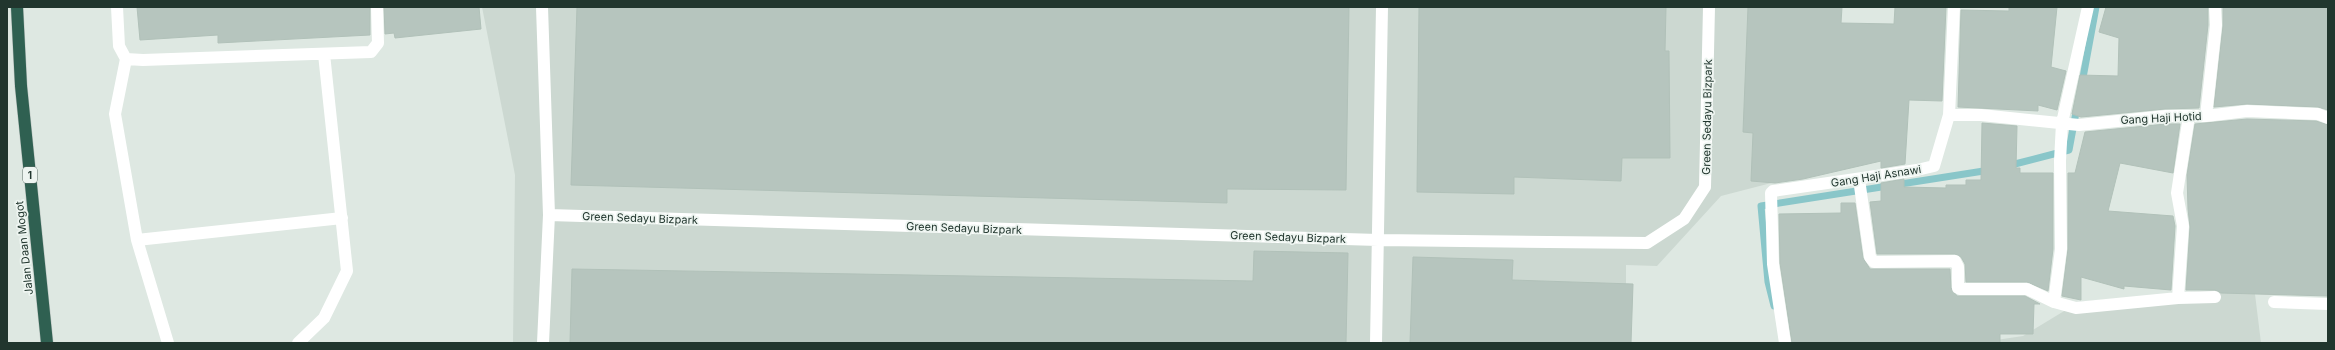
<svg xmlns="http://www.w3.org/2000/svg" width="2335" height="350" font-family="Inter,sans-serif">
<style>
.built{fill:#ccd8d1}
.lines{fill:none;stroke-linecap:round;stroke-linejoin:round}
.stream{stroke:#89c6c9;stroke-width:7}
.building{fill:#b6c5be;stroke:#b1c1b9}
.highway-casing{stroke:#bcc3c0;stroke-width:13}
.lane{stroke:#fff;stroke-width:12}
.street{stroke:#fff;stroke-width:12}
.highway{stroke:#2f6051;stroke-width:12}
.labels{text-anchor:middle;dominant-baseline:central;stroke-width:3.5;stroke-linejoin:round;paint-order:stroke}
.shield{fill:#eef5f1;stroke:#5e6f68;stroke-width:1}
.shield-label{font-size:10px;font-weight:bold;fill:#21362e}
.street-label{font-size:11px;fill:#21362e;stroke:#eef5f1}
</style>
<rect width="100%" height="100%" fill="#dee8e2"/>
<path class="built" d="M 482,7 L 1839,7 L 1844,164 L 1721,196 L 1657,266 L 1626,265 L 1626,343 L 513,343 L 515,175 Z
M 2254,286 L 2261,343 L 1976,343 L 2023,336 L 2079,302 Z"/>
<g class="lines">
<path class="stream" d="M 2082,83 L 2096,7
M 2007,166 L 2069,150 L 2077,107
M 1774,306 L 1768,282 L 1761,206 L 1990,170"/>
</g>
<path class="building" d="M 137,7 L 370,7 L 370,35 L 218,43 L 218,35 L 140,40 Z
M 384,7 L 479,7 L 481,29 L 395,38 L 394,33 L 385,34 Z
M 577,7 L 1349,7 L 1346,190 L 1227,189 L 1227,203 L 571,185 Z
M 1419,7 L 1666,7 L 1665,51 L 1669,51 L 1670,158 L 1622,158 L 1621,181 L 1514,177 L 1514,194 L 1417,192 Z
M 1748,7 L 1842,7 L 1841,23 L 1894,24 L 1895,7 L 1946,7 L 1942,101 L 1909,100 L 1905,164 L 1881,168 L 1881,161 L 1803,179 L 1775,183 L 1751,181 L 1753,133 L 1743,132 Z
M 2009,7 L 2057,7 L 2051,67 L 2066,71 L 2057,110 L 2038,105 L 2038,111 L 1958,107 L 1961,10 L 2009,11 Z
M 2106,7 L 2208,7 L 2208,25 L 2199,108 L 2165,109 L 2081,117 L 2072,114 L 2080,75 L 2118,76 L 2119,38 L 2099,32 Z
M 2223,7 L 2328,7 L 2328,110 L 2318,107 L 2247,104 L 2214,107 L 2223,26 Z
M 2247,119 L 2316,121 L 2328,125 L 2328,296 L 2221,293 L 2215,290 L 2186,290 L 2190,227 L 2188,209 L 2187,175 L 2195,124 Z
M 1982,123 L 2017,126 L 2016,168 L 2020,168 L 2020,173 L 2053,173 L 2053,249 L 2048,291 L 2027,282 L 1966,282 L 1965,264 L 1961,257 L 1955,254 L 1877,254 L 1870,202 L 1881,201 L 1881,183 L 1904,179 L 1904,187 L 1946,188 L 1946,185 L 1966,185 L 1966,180 L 1981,180 Z
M 2166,124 L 2180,124 L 2173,173 L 2120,163 L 2108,211 L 2173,216 L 2175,226 L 2171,290 L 2124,286 L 2124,289 L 2081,277 L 2081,300 L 2062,296 L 2068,249 L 2068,173 L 2075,173 L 2085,132 Z
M 1841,203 L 1855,203 L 1863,258 L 1870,269 L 1950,269 L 1951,288 L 1957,296 L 2025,296 L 2040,304 L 2034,304 L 2033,334 L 2000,334 L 2000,343 L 1792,343 L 1780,263 L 1779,214 L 1841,213 Z
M 1254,251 L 1348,253 L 1346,343 L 570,343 L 572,269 L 1253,281 Z
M 1413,257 L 1513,260 L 1512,280 L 1633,284 L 1631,343 L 1410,343 Z"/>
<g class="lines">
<defs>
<path id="highway" d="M 17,7 L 21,86 L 47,343"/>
</defs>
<use href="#highway" class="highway-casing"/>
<path class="lane" d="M 117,7 L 119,46 L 126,59 L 143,60 L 371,52 L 378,43 L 377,7
M 542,7 L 549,215 L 543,343
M 126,59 L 115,114 L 137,240 L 168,343
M 549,215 L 1378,240 L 1647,243 L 1684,219 L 1705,187 L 1709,7
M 137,240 L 342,218
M 298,343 L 324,318 L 347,271 L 324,54
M 1376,343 L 1382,7"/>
<path class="street" d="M 2088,7 L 2062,123 L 2060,161 L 2061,249 L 2054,302 L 2076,308 L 2178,298 L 2215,297
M 1949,115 L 1981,115 L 2079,125 L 2166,116 L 2206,116 L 2247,111 L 2318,114 L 2328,118
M 2206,116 L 2216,25 L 2215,7
M 1859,179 L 1870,257 L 1874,262 L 1955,261 L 1958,267 L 1958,288 L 1960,289 L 2027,289 L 2054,302
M 2178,298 L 2183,226 L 2177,193 L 2189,116
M 2274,302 L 2328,304
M 1785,343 L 1773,264 L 1771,193 L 1773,191 L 1917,170 L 1934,166 L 1949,115 L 1954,7"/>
<use href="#highway" class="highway"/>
</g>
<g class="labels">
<rect class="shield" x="23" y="167" width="14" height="16" rx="3"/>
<g class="shield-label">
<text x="30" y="175">1</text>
</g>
<g class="street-label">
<text transform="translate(1707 117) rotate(-89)">Green Sedayu Bizpark</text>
<text transform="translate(2161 118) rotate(-3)">Gang Haji Hotid</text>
<text transform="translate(1876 176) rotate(-9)">Gang Haji Asnawi</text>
<text transform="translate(640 218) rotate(2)">Green Sedayu Bizpark</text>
<text transform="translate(964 228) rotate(2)">Green Sedayu Bizpark</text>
<text transform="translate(1288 237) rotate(2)">Green Sedayu Bizpark</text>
<text transform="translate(24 248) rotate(-96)">Jalan Daan Mogot</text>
</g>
</g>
<rect width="2335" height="350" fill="none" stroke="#21362e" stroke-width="16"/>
</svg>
